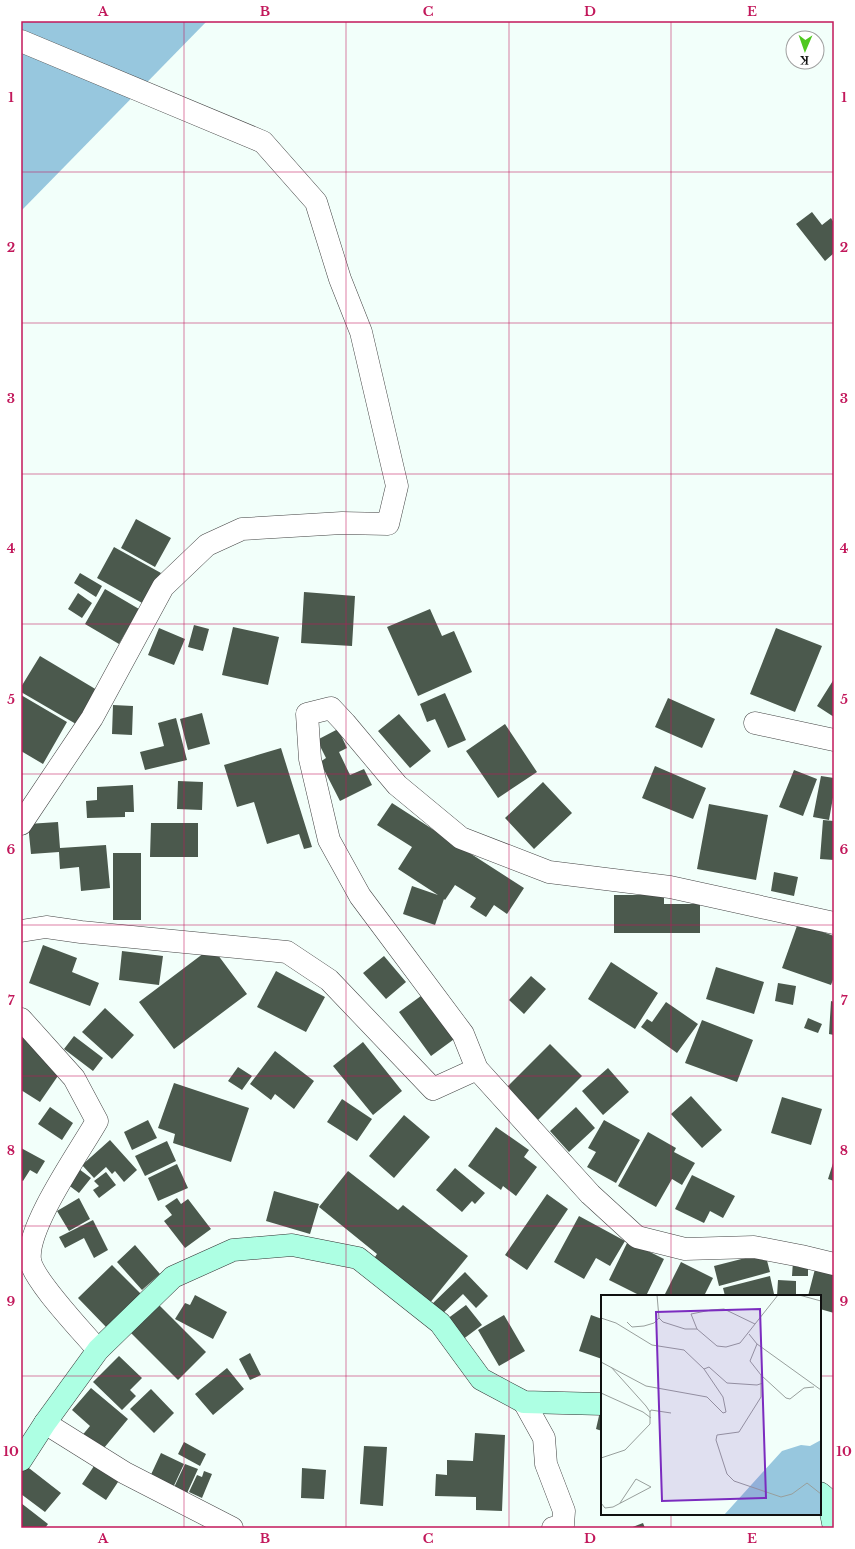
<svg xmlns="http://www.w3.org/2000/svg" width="855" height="1549" font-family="'Libre Baskerville',serif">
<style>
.forest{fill:#97c7de}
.building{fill:#4b594d}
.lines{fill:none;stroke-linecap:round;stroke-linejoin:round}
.street-casing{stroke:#434343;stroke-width:23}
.secondary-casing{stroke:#323232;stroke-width:23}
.street{stroke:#fff;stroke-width:22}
.secondary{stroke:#adffe3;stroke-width:22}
.grid{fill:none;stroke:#c2185b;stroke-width:1;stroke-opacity:0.55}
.inset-road{fill:none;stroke:#989f9c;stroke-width:1}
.view{fill:#7b2cbf;fill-opacity:0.15;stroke:#7b2cbf;stroke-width:2}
.inset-edge{fill:none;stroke:#101010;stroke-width:2}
.neatline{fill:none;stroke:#c2185b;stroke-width:1.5}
.grid-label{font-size:13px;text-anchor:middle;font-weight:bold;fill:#c2185b}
</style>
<rect width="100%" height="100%" fill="#f2fffa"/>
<path class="forest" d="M 21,21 L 207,21 L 21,211 Z"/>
<path class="building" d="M 812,212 L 822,225 L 831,218 L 834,223 L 834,253 L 825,261 L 796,224 Z
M 136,519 L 171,538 L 155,567 L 121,548 Z
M 114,547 L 161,573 L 144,604 L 97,578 Z
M 80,573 L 102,586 L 96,597 L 74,583 Z
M 105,589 L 139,609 L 119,644 L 85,624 Z
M 304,592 L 355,596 L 352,646 L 301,643 Z
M 78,593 L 92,603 L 82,618 L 68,609 Z
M 430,609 L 442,636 L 454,631 L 472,672 L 418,696 L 387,627 Z
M 194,625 L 209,629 L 203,651 L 188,647 Z
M 233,627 L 279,637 L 268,685 L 222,675 Z
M 159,628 L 185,639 L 174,665 L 148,655 Z
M 776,628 L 822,646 L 795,712 L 750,694 Z
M 40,656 L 97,690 L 76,724 L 21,692 L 21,687 Z
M 834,679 L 834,717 L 817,706 Z
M 445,693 L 466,740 L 448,748 L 435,719 L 427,722 L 420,704 Z
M 21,695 L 67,722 L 43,764 L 21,751 Z
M 668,698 L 715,719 L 702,748 L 655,727 Z
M 113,705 L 133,706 L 132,735 L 112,734 Z
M 202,713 L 210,744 L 188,750 L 180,719 Z
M 399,714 L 431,751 L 410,768 L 378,731 Z
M 176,718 L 187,760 L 145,770 L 140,752 L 164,746 L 158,723 Z
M 505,724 L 537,772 L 498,798 L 466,751 Z
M 338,729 L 347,748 L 339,752 L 350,775 L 364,769 L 372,785 L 340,801 L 320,762 L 326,758 L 317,740 Z
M 281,748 L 312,847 L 304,849 L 299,834 L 267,844 L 254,802 L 237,807 L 224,765 Z
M 655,766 L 706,788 L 693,819 L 642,798 Z
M 794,770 L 817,779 L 803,816 L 779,807 Z
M 821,776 L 834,778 L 834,792 L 829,820 L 813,817 Z
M 178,781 L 203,782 L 202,810 L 177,809 Z
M 543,782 L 572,813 L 534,849 L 505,818 Z
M 133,785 L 134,812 L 125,812 L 125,817 L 87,818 L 86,801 L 97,800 L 97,787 Z
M 392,803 L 524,888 L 507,914 L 494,905 L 486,917 L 470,907 L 476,898 L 455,885 L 445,900 L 444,899 L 435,925 L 403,914 L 412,886 L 438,895 L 398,869 L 412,847 L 377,825 Z
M 709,804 L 768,815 L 756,880 L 697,869 Z
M 823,820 L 834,821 L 834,860 L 820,859 Z
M 58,822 L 60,848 L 106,845 L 110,888 L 81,891 L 79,867 L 60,869 L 59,852 L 31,854 L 28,824 Z
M 151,823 L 198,823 L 198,857 L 150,857 Z
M 113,853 L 141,853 L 141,920 L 113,920 Z
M 774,872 L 798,877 L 794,896 L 771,891 Z
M 614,895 L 664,895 L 664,904 L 700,904 L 700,933 L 614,933 Z
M 798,923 L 834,936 L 834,977 L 831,985 L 782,968 Z
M 43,945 L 77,958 L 72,972 L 99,983 L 90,1006 L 29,983 Z
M 212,947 L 247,994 L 174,1049 L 139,1002 Z
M 122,951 L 163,956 L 159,985 L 119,980 Z
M 384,956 L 406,982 L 386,999 L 363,973 Z
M 611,962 L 658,993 L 635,1029 L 588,999 Z
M 716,967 L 764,982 L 754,1014 L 706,999 Z
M 276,971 L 325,997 L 306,1032 L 257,1007 Z
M 531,976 L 546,989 L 524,1014 L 509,1000 Z
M 778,983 L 796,986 L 793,1005 L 775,1001 Z
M 425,993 L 457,1037 L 431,1056 L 399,1012 Z
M 831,1001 L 834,1002 L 834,1035 L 829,1034 Z
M 666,1002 L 698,1024 L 677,1053 L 641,1027 L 647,1019 L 652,1022 Z
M 105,1008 L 134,1035 L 112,1059 L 82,1032 Z
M 808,1018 L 822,1024 L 818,1033 L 804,1028 Z
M 702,1020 L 753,1040 L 737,1082 L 685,1063 Z
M 21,1036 L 44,1050 L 62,1070 L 40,1102 L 21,1090 Z
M 74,1036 L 103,1058 L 93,1071 L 64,1049 Z
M 363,1042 L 402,1091 L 373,1115 L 333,1066 Z
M 550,1044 L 582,1076 L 538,1120 L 506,1088 Z
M 275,1051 L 314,1081 L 294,1109 L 275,1094 L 271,1100 L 250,1084 Z
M 238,1067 L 252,1076 L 242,1090 L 228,1081 Z
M 608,1068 L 629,1092 L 603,1115 L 582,1091 Z
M 174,1083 L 249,1108 L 231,1162 L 173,1143 L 175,1134 L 158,1128 Z
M 691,1096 L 722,1130 L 702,1148 L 671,1114 Z
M 782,1097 L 822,1109 L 811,1145 L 771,1133 Z
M 342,1099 L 372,1119 L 357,1141 L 327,1122 Z
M 50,1107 L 73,1123 L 62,1140 L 38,1124 Z
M 576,1107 L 595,1128 L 569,1152 L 550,1131 Z
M 404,1115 L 430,1137 L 394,1178 L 369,1156 Z
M 148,1120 L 157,1138 L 132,1150 L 124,1132 Z
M 604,1120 L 640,1140 L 616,1183 L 587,1167 L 596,1152 L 588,1148 Z
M 496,1127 L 529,1150 L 524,1157 L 537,1167 L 516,1196 L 503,1186 L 501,1190 L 468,1166 Z
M 648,1132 L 676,1148 L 674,1152 L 695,1163 L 682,1185 L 672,1179 L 656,1207 L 618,1186 Z
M 110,1140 L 137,1170 L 124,1182 L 115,1171 L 112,1174 L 106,1167 L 94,1178 L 82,1165 Z
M 167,1141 L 176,1161 L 145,1176 L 135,1156 Z
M 21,1148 L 45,1161 L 37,1174 L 30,1170 L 23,1181 L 21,1180 Z
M 834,1160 L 834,1181 L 828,1179 Z
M 177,1164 L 188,1188 L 158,1201 L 148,1178 Z
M 455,1168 L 485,1193 L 475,1204 L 472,1201 L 462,1212 L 436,1190 Z
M 79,1169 L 91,1178 L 79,1193 L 67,1184 Z
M 348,1171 L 398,1210 L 403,1205 L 468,1256 L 429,1304 L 373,1260 L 377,1254 L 319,1207 Z
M 106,1172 L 116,1185 L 99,1198 L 93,1190 L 99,1186 L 94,1181 Z
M 692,1175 L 735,1196 L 723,1218 L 710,1211 L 704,1223 L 675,1209 Z
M 274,1191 L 319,1204 L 310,1234 L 266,1221 Z
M 547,1194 L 568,1209 L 527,1270 L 505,1255 Z
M 79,1198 L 90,1219 L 69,1231 L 57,1211 Z
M 177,1198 L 181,1204 L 188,1199 L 211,1229 L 185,1248 L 164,1221 L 172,1215 L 165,1206 Z
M 579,1216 L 625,1241 L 610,1266 L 596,1258 L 584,1279 L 554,1262 Z
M 93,1220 L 108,1250 L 94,1258 L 84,1238 L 65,1248 L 59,1237 Z
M 628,1241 L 664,1259 L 646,1296 L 641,1296 L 609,1280 Z
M 135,1245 L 160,1274 L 142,1290 L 117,1262 Z
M 765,1253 L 770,1272 L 719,1286 L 714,1266 Z
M 793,1261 L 808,1261 L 808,1276 L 792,1276 Z
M 681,1262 L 713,1278 L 704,1296 L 664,1296 Z
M 112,1265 L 141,1294 L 107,1328 L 78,1298 Z
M 815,1269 L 834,1275 L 834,1313 L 820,1309 L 820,1296 L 808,1296 Z
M 465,1272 L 488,1296 L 476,1308 L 463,1294 L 439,1317 L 429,1307 Z
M 770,1276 L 774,1294 L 766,1296 L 725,1296 L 723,1288 Z
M 778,1280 L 796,1281 L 796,1296 L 777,1296 Z
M 195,1295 L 227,1312 L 213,1339 L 175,1319 L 185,1303 L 190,1305 Z
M 152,1298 L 206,1352 L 178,1380 L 124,1326 Z
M 466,1305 L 482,1325 L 462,1340 L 447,1319 Z
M 504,1315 L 525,1351 L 499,1366 L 478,1330 Z
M 591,1315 L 602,1319 L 602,1359 L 579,1351 Z
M 250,1353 L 261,1375 L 250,1380 L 239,1359 Z
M 119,1356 L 142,1378 L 130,1390 L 136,1396 L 122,1410 L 93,1382 Z
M 227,1368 L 244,1389 L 213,1415 L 195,1394 Z
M 91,1388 L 128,1419 L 99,1454 L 80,1438 L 90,1426 L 72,1410 Z
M 151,1389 L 174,1413 L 154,1433 L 130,1409 Z
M 601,1407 L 602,1407 L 602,1431 L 596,1429 Z
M 475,1433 L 505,1435 L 502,1511 L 476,1510 L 476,1497 L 435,1496 L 436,1474 L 447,1475 L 447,1460 L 473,1461 Z
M 184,1442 L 206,1454 L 200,1466 L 178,1454 Z
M 364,1446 L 387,1447 L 383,1506 L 360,1504 Z
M 161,1453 L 184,1464 L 171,1492 L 148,1481 Z
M 98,1460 L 122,1476 L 106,1500 L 82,1484 Z
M 185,1464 L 198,1469 L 183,1502 L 170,1496 Z
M 25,1465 L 61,1493 L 45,1512 L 21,1494 L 21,1470 Z
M 302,1468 L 326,1470 L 324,1499 L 301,1498 Z
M 204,1471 L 212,1474 L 202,1498 L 189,1492 L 197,1475 L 202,1477 Z
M 21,1503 L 48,1524 L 45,1528 L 21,1528 Z
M 643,1523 L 645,1528 L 630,1528 Z"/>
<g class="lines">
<defs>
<path id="street" d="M 21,41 L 263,142 L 316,202 L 340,279 L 361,332 L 397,486 L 388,524 L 342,523 L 242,529 L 207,545 L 163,587 L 92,718 L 21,824
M 755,723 L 834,740
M 21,931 L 46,927 L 81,932 L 287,952 L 329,980 L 433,1089 L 477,1069 L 463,1034 L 360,896 L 329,840 L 310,759 L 307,714 L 331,708 L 345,723 L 397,785 L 461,838 L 549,872 L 670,887 L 834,923
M 21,1019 L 74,1078 L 97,1121 C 80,1151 26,1227 30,1260 C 33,1280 83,1332 98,1350
M 477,1069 L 590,1194 L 637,1237 L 685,1249 L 754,1247 L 801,1256 L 834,1264
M 524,1402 L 544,1438 L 546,1464 L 564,1511 L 563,1525 L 553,1528
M 45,1423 L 125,1473 L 232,1528"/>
<path id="secondary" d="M 21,1460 L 45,1423 L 98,1350 L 173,1277 L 233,1250 L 292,1245 L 358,1258 L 440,1323 L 481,1379 L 524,1402 L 602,1404
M 820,1493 L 832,1503 L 831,1513 L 834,1528"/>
</defs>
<use href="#street" class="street-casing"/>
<use href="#secondary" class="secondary-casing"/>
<use href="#street" class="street"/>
<use href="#secondary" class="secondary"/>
</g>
<path class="grid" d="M 184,21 L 184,1528M 346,21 L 346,1528M 509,21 L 509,1528M 671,21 L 671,1296M 21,172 L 834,172M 21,323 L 834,323M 21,474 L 834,474M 21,624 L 834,624M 21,774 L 834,774M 21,925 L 834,925M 21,1076 L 834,1076M 21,1226 L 834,1226M 21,1376 L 602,1376M 820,1376 L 834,1376M 671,1514 L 671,1528"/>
<g transform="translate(601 1295)">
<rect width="220" height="220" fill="#f2fffa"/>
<path d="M 220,145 L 220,220 L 123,220 L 181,156 L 200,150 L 209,151 Z" fill="#97c7de"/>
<path class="inset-road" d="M 56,0 L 58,23 L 62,27 L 84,34 L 96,34 L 116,51 L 125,52 L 139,48 L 177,0M 198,0 L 220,6M 0,23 L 15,28 L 51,50 L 83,55 L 103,74M 26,27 L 31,32 L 43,31 L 53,28 L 58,23M 96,34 L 90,19 L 110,15 L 123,14 L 154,29M 148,39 L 156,49 L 149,66 L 160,80 L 160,102 L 138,137 L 116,140 L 115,145 L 126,179 L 133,186 L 180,202 L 191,199 L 206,188 L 220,199M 156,49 L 220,95M 0,67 L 45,91 L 106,102 L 122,118 L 125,117 L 122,102 L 103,74 L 108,72 L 126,88 L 156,90 L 162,88M 161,81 L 185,103 L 189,104 L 203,93 L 213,92M 0,98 L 42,117 L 50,123M 49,117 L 50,115 L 70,118M 0,163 L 24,155 L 49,129 L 49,117 L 45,111 L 10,72M 0,208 L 4,213 L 12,212 L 50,192 L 35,184 L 19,208"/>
<path class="view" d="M 159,14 L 165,203 L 61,206 L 55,17 Z"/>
<rect width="220" height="220" class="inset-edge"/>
</g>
<rect width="855" height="1549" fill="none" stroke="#ffffff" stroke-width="44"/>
<g transform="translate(805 50) rotate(182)"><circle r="19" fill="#ffffff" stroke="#9f9f9f"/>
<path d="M0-3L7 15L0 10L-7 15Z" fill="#4ec81f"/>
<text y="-6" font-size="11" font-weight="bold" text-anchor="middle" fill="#101010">K</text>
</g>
<rect x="22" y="22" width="811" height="1505" class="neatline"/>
<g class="grid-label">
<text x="103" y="16">A</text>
<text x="265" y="16">B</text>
<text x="428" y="16">C</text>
<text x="590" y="16">D</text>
<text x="752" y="16">E</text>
<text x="11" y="102">1</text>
<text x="844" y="102">1</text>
<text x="11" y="252">2</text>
<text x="844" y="252">2</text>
<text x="11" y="403">3</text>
<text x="844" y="403">3</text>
<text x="11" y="553">4</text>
<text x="844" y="553">4</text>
<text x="11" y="704">5</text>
<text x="844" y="704">5</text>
<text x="11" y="854">6</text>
<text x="844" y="854">6</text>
<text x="11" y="1005">7</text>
<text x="844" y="1005">7</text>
<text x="11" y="1155">8</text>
<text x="844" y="1155">8</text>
<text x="11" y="1306">9</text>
<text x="844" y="1306">9</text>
<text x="11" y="1456">10</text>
<text x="844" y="1456">10</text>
<text x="103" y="1543">A</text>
<text x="265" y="1543">B</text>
<text x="428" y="1543">C</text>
<text x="590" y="1543">D</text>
<text x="752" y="1543">E</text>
</g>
</svg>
